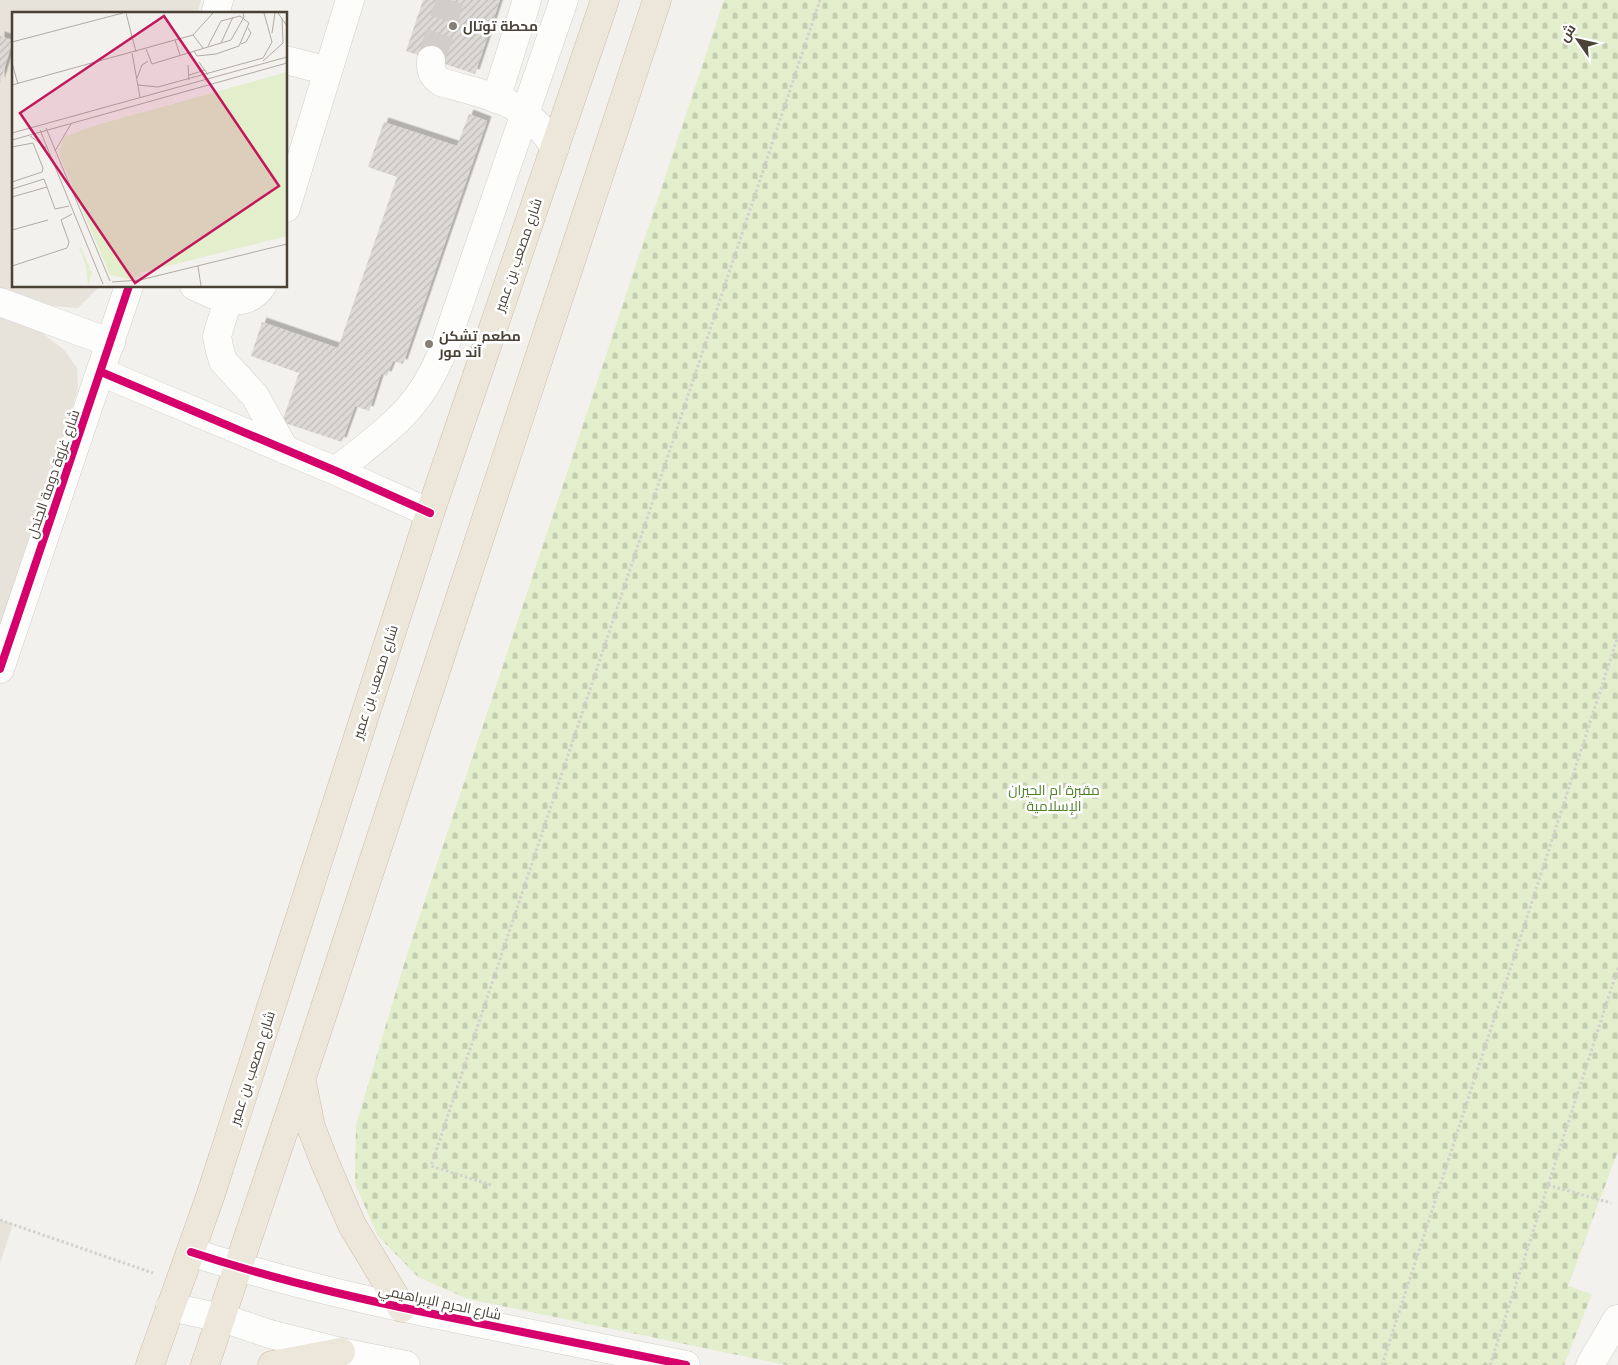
<svg xmlns="http://www.w3.org/2000/svg" width="1618" height="1365" font-family="Mulish,Cairo,sans-serif">
<style>
.residential{fill:#e7e2da}
.cemetery{fill:url(#cemetery-stones)}
.building{fill:url(#building-hatch);filter:url(#shadow)}
.lines{fill:none;stroke-linecap:round;stroke-linejoin:round}
.minor-tunnel{stroke:#d1cec9;stroke-width:28;stroke-dasharray:28 14;stroke-linecap:butt}
.minor-casing{stroke:#d1cfca;stroke-width:29}
.highway-casing{stroke:#ccbda7;stroke-width:29}
.path{stroke:#d3d1cb;stroke-width:3;stroke-dasharray:2.5 2.5;stroke-linecap:butt}
.minor{stroke:#fdfdfc;stroke-width:28}
.highway{stroke:#ede6da;stroke-width:28}
.cycleway-casing{stroke:#fff;stroke-width:11}
.cycleway{stroke:#d6006c;stroke-width:8}
.poi-dot{fill:#867f77;stroke:#fff;stroke-width:2}
.labels{text-anchor:middle;dominant-baseline:central;stroke-width:5;stroke-linejoin:round;paint-order:stroke}
.poi-label{font-size:14px;font-weight:bold;fill:#4b4237;stroke:#fff;text-anchor:start}
.street-label{font-size:14px;fill:#4b4237;stroke:#fff}
.park-label{font-size:14px;fill:#4e8126;stroke:#fff}
.inset-road{fill:none;stroke:#b0aba4;stroke-width:1}
.view{fill:#c2185b;fill-opacity:0.15;stroke:#c2185b;stroke-width:2.5}
.inset-edge{fill:none;stroke:#4b4237;stroke-width:2.5}
</style>
<defs>
<pattern id="cemetery-stones" width="16" height="16" patternUnits="userSpaceOnUse" patternTransform="scale(1.25)"><rect width="16" height="16" fill="#e2eecc"/><path d="M2 7V4a2 2 0 0 1 4 0v3zM10 15v-3a2 2 0 0 1 4 0v3z" fill="#c3cdb0"/></pattern>
<pattern id="building-hatch" width="6" height="6" patternUnits="userSpaceOnUse" patternTransform="scale(1.25)"><rect width="6" height="6" fill="#dddad5"/><path d="M-1 1l2-2M0 6l6-6M5 7l2-2" fill="none" stroke="#bfbcb7"/></pattern>
<filter id="shadow"><feDropShadow dx="4.5" dy="-4.5" stdDeviation="0" flood-color="#0004"/></filter>
</defs>
<rect width="100%" height="100%" fill="#f3f1ed"/>
<path class="residential" d="M 0,0 L 201,0 L 197,14 L 14,14 L 14,286 L 100,286 L 78,308 L 40,305 L 0,289 Z
M 0,315 L 36,328 L 64,350 L 77,368 L 78,388 L 68,423 L 0,634 Z
M 0,1220 L 13,1224 L 0,1263 Z"/>
<path class="cemetery" d="M 724,0 L 1618,0 L 1618,1151 L 1568,1286 L 1592,1294 L 1564,1365 L 786,1365 L 468,1299 L 418,1277 L 378,1236 L 355,1184 L 356,1125 L 408,951 Z"/>
<path class="building" d="M 423,0 L 500,0 L 475,74 L 406,51 Z
M 0,36 L 13,40 L 0,83 Z
M 469,114 L 487,121 L 403,364 L 393,361 L 387,376 L 381,374 L 369,411 L 355,406 L 342,442 L 282,422 L 299,373 L 251,356 L 262,322 L 338,348 L 397,177 L 368,167 L 384,122 L 457,146 Z"/>
<g class="lines">
<path class="minor-tunnel" d="M 431,60 L 450,0"/>
<defs>
<path id="minor" d="M 215,14 L 219,0
M 286,60 L 328,71
M 431,60 C 430,70 432,76 441,82 C 467,90 502,96 524,113 C 537,122 546,134 555,147
M 496,99 L 527,0
M 286,208 L 350,0
M 194,286 C 218,296 242,313 262,286
M 228,300 L 217,336 L 219,347 L 223,361 L 255,396 L 285,450
M 0,302 L 111,343
M 101,372 L 336,471 L 430,513
M 336,471 C 360,451 388,432 409,408 C 424,391 434,372 443,351 L 564,0
M 0,669 L 129,286
M 191,1252 C 285,1283 381,1304 478,1323 C 547,1337 617,1351 686,1365
M 170,1307 L 222,1318 L 270,1334 L 341,1352 L 406,1365
M 1590,1365 L 1617,1319"/>
<path id="highway" d="M 302,1082 L 311,1127 L 325,1163 L 352,1225 L 402,1308
M 150,1365 L 210,1197 L 430,513 L 605,0
M 205,1365 L 301,1080 L 657,0
M 272,1365 L 341,1352"/>
</defs>
<use href="#minor" class="minor-casing"/>
<use href="#highway" class="highway-casing"/>
<path class="path" d="M 491,1185 L 431,1166 L 820,0
M 1548,1185 L 1611,1203
M 0,1220 L 153,1273
M 1382,1365 L 1618,636
M 1490,1365 L 1618,968"/>
<use href="#minor" class="minor"/>
<use href="#highway" class="highway"/>
<defs>
<path id="cycleway" d="M 101,372 L 336,471 L 430,513
M 0,669 L 129,286
M 191,1252 C 285,1283 381,1304 478,1323 C 547,1337 617,1351 686,1365"/>
</defs>
<use href="#cycleway" class="cycleway-casing"/>
<use href="#cycleway" class="cycleway"/>
</g>
<g class="poi-dot">
<circle cx="453" cy="26" r="5"/>
<circle cx="429" cy="344" r="5"/>
</g>
<g class="labels">
<g class="poi-label">
<text x="463" y="26">محطة توتال</text>
<text x="439" y="336">مطعم تشكن<tspan x="439" dy="16">آند مور</tspan></text>
</g>
<g class="street-label">
<text transform="translate(518 255) rotate(-71)">شارع مصعب بن عمير</text>
<text transform="translate(53 474) rotate(-71)">شارع غزوة دومة الجندل</text>
<text transform="translate(375 682) rotate(-72)">شارع مصعب بن عمير</text>
<text transform="translate(252 1068) rotate(-72)">شارع مصعب بن عمير</text>
<text transform="translate(440 1302) rotate(12)">شارع الحرم الإبراهيمي</text>
</g>
<g class="park-label">
<text x="1054" y="790">مقبرة ام الحيران<tspan x="1054" dy="16">الإسلامية</tspan></text>
</g>
</g>
<g transform="translate(12 12)">
<rect width="275" height="275" fill="#f3f1ed"/>
<path d="M 69,235 L 80,261 L 76,273 L 74,254 L 67,236 Z" fill="#e2eecc"/>
<path d="M 275,60 L 275,224 L 128,261 L 129,264 L 116,267 L 98,263 L 48,145 L 47,139 L 52,125 L 81,114 Z" fill="#e2eecc"/>
<path class="inset-road" d="M 114,1 L 124,40M 266,1 L 275,14M 260,21 L 263,1M 181,23 L 191,36M 163,28 L 168,43M 0,30 L 111,1M 209,31 L 221,5M 229,32 L 234,30 L 239,21 L 236,16M 134,37 L 140,52 L 219,28 L 232,5 L 231,1M 182,39 L 185,44 L 204,42 L 227,34 L 237,11 L 228,4 L 209,9 L 196,34M 120,41 L 128,85M 251,49 L 271,31 L 270,6M 187,50 L 196,63M 0,51 L 6,72M 176,53 L 177,68M 177,63 L 193,58M 125,66 L 130,53 L 136,49M 0,73 L 181,23 L 201,1M 126,73 L 146,75 L 251,46 L 260,30 L 252,1M 34,116 L 98,269M 28,118 L 91,272M 0,121 L 275,45M 18,124 L 34,136M 0,128 L 275,51M 0,135 L 21,131 L 31,156 L 30,160 L 0,170M 43,139 L 59,112M 0,177 L 32,167 L 35,175M 0,185 L 35,175 L 43,197 L 57,194M 0,218 L 36,208M 0,254 L 55,236 L 57,230 L 49,208 L 60,202M 186,254 L 189,274M 100,270 L 128,268 L 275,232"/>
<path class="view" d="M 152,4 L 267,174 L 123,271 L 8,101 Z"/>
<rect width="275" height="275" class="inset-edge"/>
</g>
<g transform="translate(1578 40) rotate(304)" stroke="#ffffff" stroke-width="4" paint-order="stroke">
<path d="M0-4L9 19L0 12L-9 19Z" fill="#4b4237"/>
<text y="-8" font-size="14" font-weight="bold" text-anchor="middle" fill="#4b4237">ش</text>
</g>
</svg>
